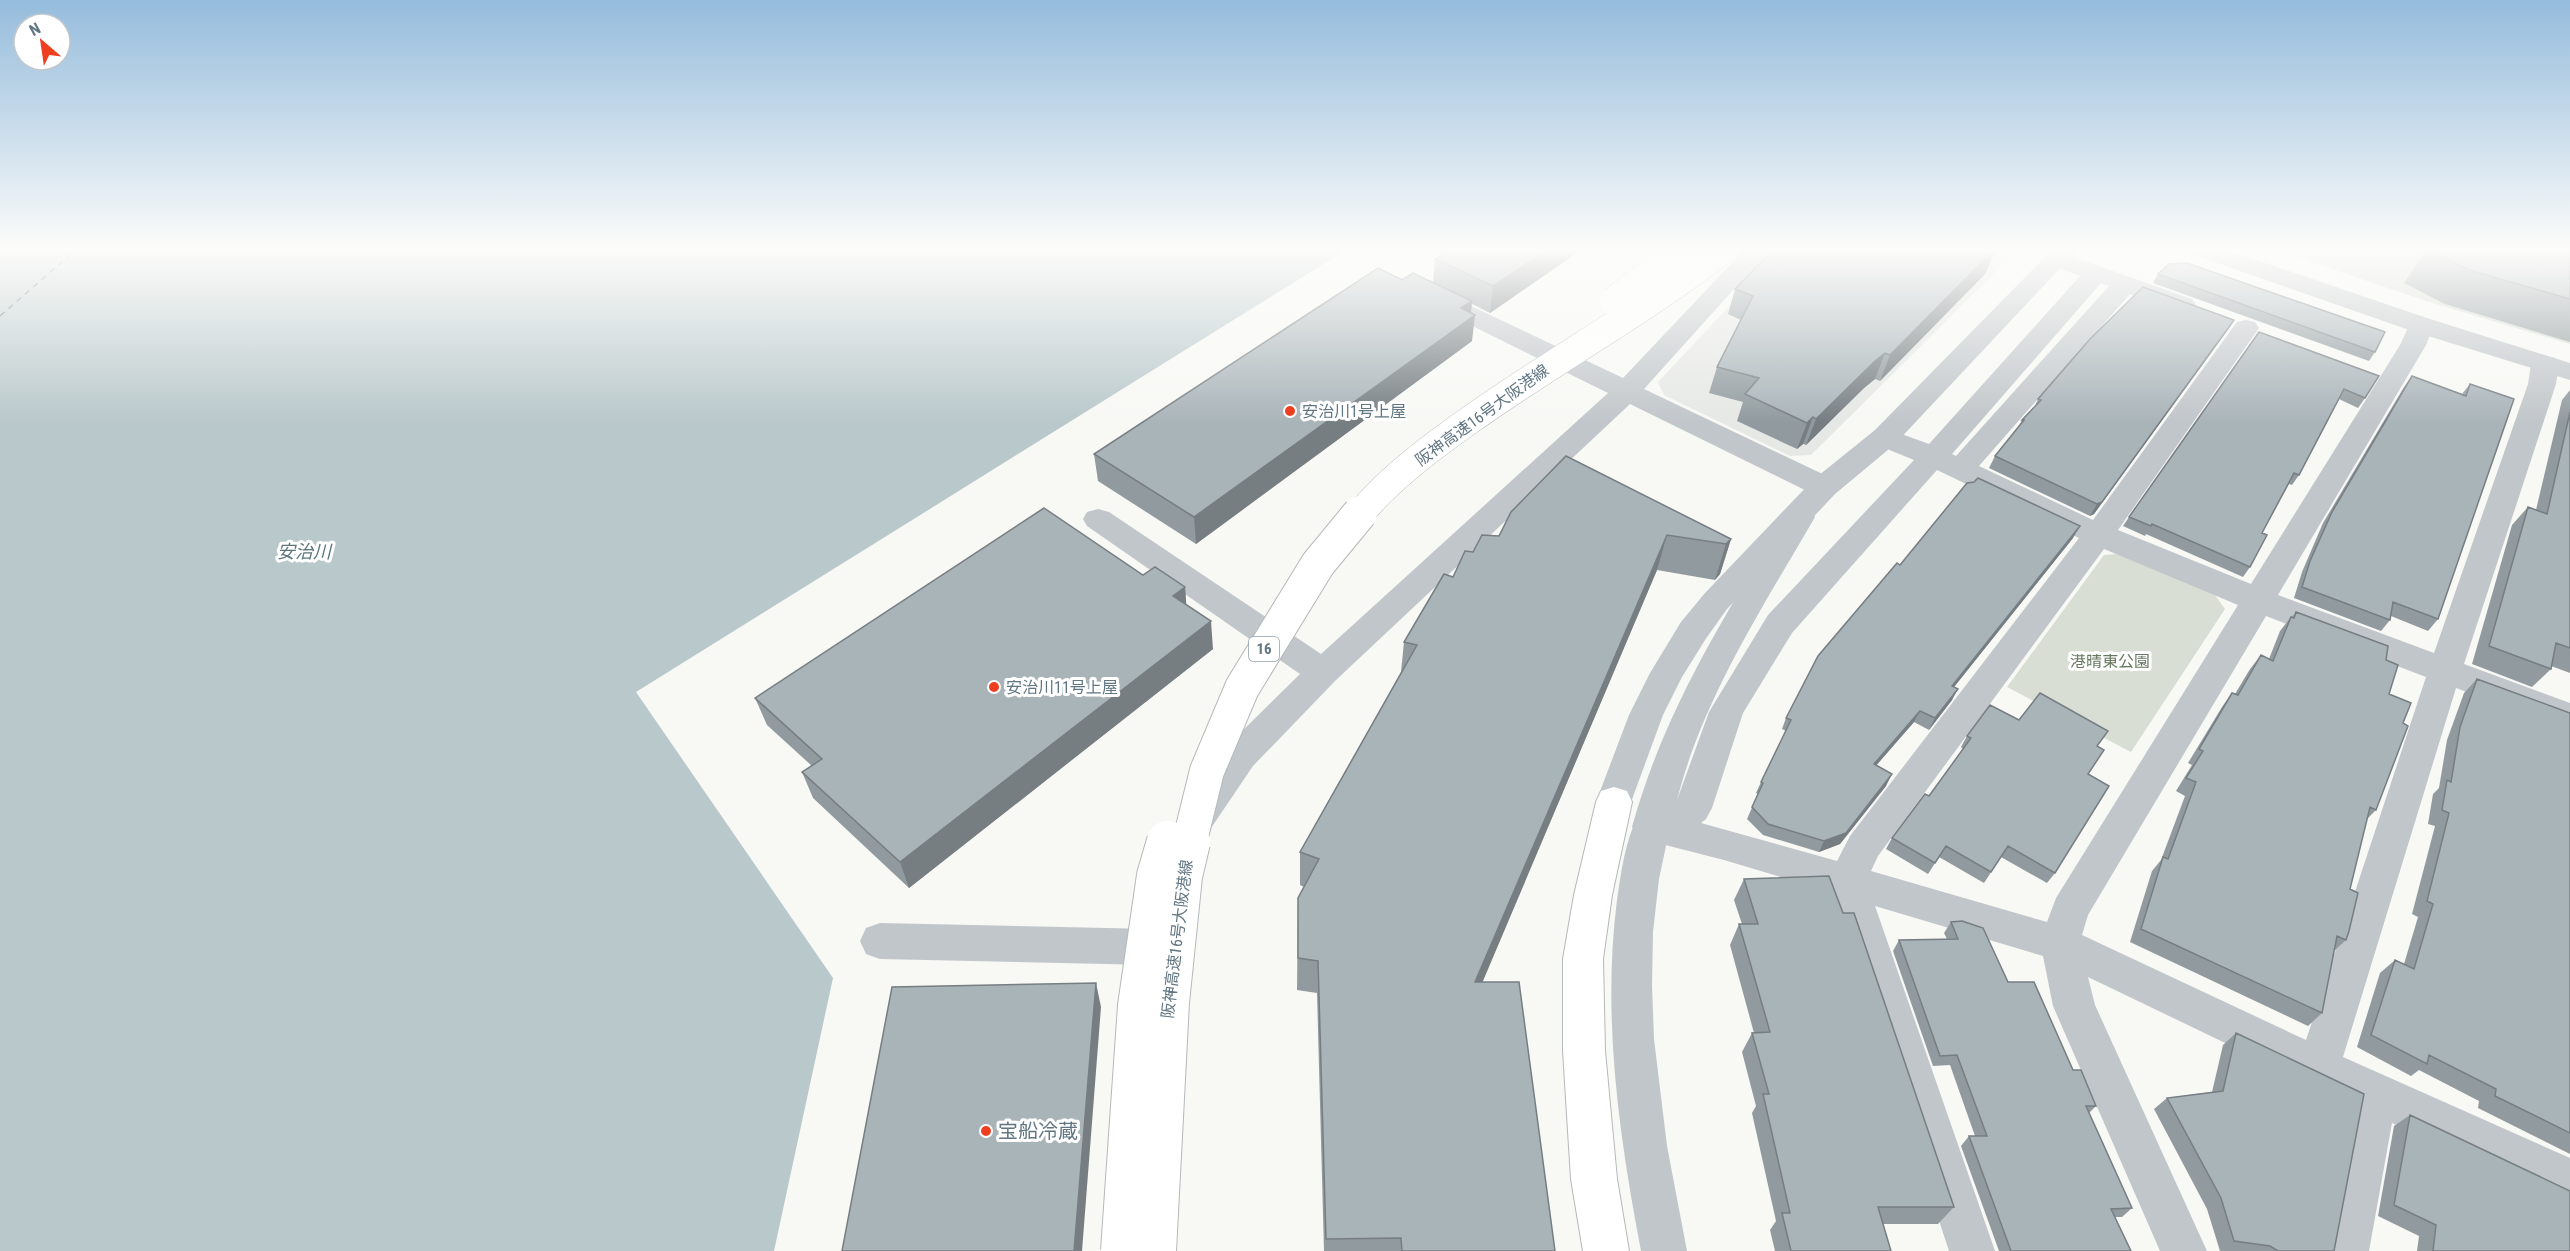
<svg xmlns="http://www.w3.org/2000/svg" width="2570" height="1251" font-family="'Roboto Condensed','Noto Sans JP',sans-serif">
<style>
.built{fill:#e6e8e6}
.green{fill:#d8ded4}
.water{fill:#b9c8cb}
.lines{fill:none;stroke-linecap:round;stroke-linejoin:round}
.ferry{stroke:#5c767c;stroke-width:1.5;stroke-dasharray:6 5;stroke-linecap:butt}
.motorway-casing{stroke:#b4b9bc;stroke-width:2}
.minor{fill:#c1c6ca;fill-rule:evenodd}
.tertiary{fill:#c1c6ca;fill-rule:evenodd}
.motorway{fill:#fff;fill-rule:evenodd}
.motorway-bridge-far2-casing{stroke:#b4b9bc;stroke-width:29;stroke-linecap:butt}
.motorway-bridge-far1-casing{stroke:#b4b9bc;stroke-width:36;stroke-linecap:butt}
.motorway-bridge-casing{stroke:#b4b9bc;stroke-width:44;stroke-linecap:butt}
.motorway-bridge-far2{stroke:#fff;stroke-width:28}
.motorway-bridge-far1{stroke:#fff;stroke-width:34}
.motorway-bridge{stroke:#fff;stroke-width:42}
.wall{fill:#919b9f}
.shaded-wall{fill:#767e82}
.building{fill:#a9b4b9;stroke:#767e82;stroke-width:1.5}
.poi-dot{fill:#ee3f20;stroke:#fff;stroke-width:2}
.labels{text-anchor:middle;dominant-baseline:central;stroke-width:6;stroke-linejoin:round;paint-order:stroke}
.shield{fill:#fff;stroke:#909fa8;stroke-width:1.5}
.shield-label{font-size:15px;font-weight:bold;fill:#617682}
.poi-label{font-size:16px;fill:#617682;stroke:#fff;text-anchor:start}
.street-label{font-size:16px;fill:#617682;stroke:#fff}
.park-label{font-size:16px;fill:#677a61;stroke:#fff}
.water-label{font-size:18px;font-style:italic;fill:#5c767c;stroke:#fff}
.near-poi-label{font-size:20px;fill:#617682;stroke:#fff;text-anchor:start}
</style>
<rect width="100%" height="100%" fill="#f8f8f5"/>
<path class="built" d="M 1784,248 L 2020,248 L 1811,455 L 1790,456 L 1664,395 L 1658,382 Z"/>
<path class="green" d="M 2270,248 L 2570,248 L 2570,344 L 2426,301 Z
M 2117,554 L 2215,595 L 2225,609 L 2131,752 L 2007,687 L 2104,555 Z"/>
<path class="water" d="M 0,248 L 1349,248 L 636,692 L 833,978 L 774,1251 L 0,1251 Z"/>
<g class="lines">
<path class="ferry" d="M 0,316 L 78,248"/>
<defs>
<path id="motorway" d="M 1614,787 L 1627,791 L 1632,802 L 1612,895 L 1603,959 L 1605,1051 L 1617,1179 L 1629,1251 L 1583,1251 L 1571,1179 L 1563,1051 L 1563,959 L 1574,895 L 1596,802 L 1601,791 Z"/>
</defs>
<use href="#motorway" class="motorway-casing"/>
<path class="minor" d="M 1746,248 L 1771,248 L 1644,389 L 1835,480 L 1839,487 L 1835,494 L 1824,497 L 1813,494 L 1630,404 L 1335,681 L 1253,766 L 1209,831 L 1196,835 L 1183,831 L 1177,820 L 1183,809 L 1227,746 L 1300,674 L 1087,526 L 1083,519 L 1087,512 L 1098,509 L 1109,512 L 1321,654 L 1608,393 L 1426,303 L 1422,298 L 1426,293 L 1435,290 L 1444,293 L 1623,378 Z
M 2056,251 L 2192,299 L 2196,305 L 2192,311 L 2183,313 L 2174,311 L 2130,294 L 1979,466 L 2093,520 L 2237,322 L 2246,320 L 2255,322 L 2259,328 L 2118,530 L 2251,584 L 2400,345 L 2412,319 L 2421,317 L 2430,319 L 2434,325 L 2426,345 L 2278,595 L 2434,653 L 2528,384 L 2531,364 L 2535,358 L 2545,356 L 2555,358 L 2559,364 L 2556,384 L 2464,664 L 2570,703 L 2570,731 L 2456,688 L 2343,1057 L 2570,1158 L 2570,1204 L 2392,1123 L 2369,1251 L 2323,1251 L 2352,1104 L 2088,977 L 2095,1005 L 2207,1251 L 2160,1251 L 2053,1006 L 2043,956 L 1875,906 L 1995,1251 L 1949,1251 L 1831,892 L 1724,860 L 1638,838 L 1632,827 C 1665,708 1726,614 1789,510 L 1800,507 L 1811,510 L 1815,517 C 1763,607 1703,698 1677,800 L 1709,712 L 1768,615 L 1914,460 L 1875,444 L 1871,437 L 1875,430 L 1885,428 L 1929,444 L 2080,276 L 2047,263 L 2044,258 L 2047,253 ZM 2101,283 L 2109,286 L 1956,456 L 1952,454 ZM 1937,470 L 2079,538 L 1850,836 L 1837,861 L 1701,823 L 1706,819 L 1712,808 L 1743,713 L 1792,633 ZM 2104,549 L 2238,605 L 2056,898 L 2047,922 L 1871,871 L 1878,856 ZM 2266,616 L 2426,677 L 2306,1040 L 2082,935 L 2088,915 Z
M 880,923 L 1152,929 L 1166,934 L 1172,947 L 1166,960 L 1152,965 L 880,959 L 866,954 L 860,941 L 866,928 Z"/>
<path class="tertiary" d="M 2054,248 L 2082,248 L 2065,263 L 1895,444 L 1835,494 L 1727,609 L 1705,640 L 1682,677 L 1663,715 L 1627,813 L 1614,817 L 1601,813 L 1596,802 L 1629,715 L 1650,673 L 1681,622 L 1705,593 L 1813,480 L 1875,430 Z
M 2186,248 L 2221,248 L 2430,319 L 2570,363 L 2570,380 L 2412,331 L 2189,253 Z
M 1651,811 L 1664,816 L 1670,827 L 1659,879 L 1653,932 L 1652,986 L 1654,1039 L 1667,1146 L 1687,1251 L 1641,1251 C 1619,1135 1602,1018 1617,900 C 1621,873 1625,841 1638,816 Z"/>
<use href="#motorway" class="motorway"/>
<defs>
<path id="motorway-bridge-far2" d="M 1614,301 L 1681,248
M 1359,515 C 1389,479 1429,449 1467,422 C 1551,362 1643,312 1725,248"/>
<path id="motorway-bridge-far1" d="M 1189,844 L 1207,771 L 1242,688 L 1318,564 L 1360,513"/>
<path id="motorway-bridge" d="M 1122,1251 L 1139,1006 L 1158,876 L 1168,842
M 1155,1251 L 1168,1002 L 1181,876 L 1189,842"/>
</defs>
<use href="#motorway-bridge-far2" class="motorway-bridge-far2-casing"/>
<use href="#motorway-bridge-far1" class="motorway-bridge-far1-casing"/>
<use href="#motorway-bridge" class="motorway-bridge-casing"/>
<use href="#motorway-bridge-far2" class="motorway-bridge-far2"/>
<use href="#motorway-bridge-far1" class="motorway-bridge-far1"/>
<use href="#motorway-bridge" class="motorway-bridge"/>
</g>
<path class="wall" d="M 1442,248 L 1584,248 L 1490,313 L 1472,304 L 1471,313 L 1472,341 L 1196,544 L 1098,481 L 1094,454 L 1433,282 L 1435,259 L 1441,255 Z
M 2570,248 L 2570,342 L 2445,304 L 2404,283 L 2427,249 Z
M 1993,256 L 1985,274 L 1880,381 L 1875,379 L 1864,388 L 1806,445 L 1803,444 L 1797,449 L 1737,421 L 1743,402 L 1709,393 L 1717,367 L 1741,320 L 1728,314 L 1735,289 Z
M 2158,274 L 2375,352 L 2369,361 L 2153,283 Z
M 2234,320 L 2226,332 L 2094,514 L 2090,516 L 1989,468 L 1995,456 L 2019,427 L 2022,420 L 2035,406 L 2038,399 Z
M 2259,332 L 2365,398 L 2358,408 L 2339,399 L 2299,475 L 2292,485 L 2289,484 L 2262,533 L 2250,567 L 2243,577 L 2146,534 L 2145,536 L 2123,526 L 2129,517 Z
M 2412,376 L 2462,394 L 2470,384 L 2438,619 L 2428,631 L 2391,616 L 2390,620 L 2381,631 L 2294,598 L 2302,572 L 2323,523 L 2404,387 Z
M 2570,390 L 2570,673 L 2551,666 L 2551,669 L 2532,687 L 2472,664 L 2512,525 L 2528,507 L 2536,510 L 2562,400 Z
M 1511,512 L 1731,539 L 1720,574 L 1715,580 L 1657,570 L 1482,982 L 1555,1251 L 1324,1251 L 1317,993 L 1297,990 L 1298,898 L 1304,887 L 1300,885 L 1300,852 L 1401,672 L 1404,642 L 1453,577 L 1473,552 L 1499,536 Z
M 2073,538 L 1954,687 L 1952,700 L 1929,730 L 1914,722 L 1876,765 L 1886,786 L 1840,844 L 1819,852 L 1763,835 L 1747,819 L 1758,794 L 1756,793 L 1761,782 L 1786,731 L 1782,729 L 1786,718 L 1900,565 Z
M 1143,575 L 1185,587 L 1186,605 L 1213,649 L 909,888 L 813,798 L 802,772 L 812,766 L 767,725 L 755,698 Z
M 2296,612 L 2386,660 L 2389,694 L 2403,723 L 2376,810 L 2367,819 L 2350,889 L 2346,940 L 2334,951 L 2322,1013 L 2308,1026 L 2130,942 L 2152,871 L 2161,860 L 2185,796 L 2176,791 L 2192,765 L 2188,763 L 2222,707 L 2232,693 L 2235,694 L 2250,669 L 2261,655 L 2269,659 L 2280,631 L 2291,617 L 2292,617 Z
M 2477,679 L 2570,713 L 2570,1154 L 2478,1108 L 2479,1101 L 2419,1070 L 2411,1076 L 2357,1047 L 2380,973 L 2395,960 L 2404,964 L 2418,917 L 2412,914 L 2435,826 L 2428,824 L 2433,794 L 2439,788 L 2447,740 L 2464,693 Z
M 2019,720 L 2098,746 L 2055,873 L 2047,883 L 2001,857 L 1984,883 L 1939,857 L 1928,874 L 1886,849 L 1892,838 L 1929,796 L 1963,749 L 1961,747 L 1967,736 Z
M 1744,879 L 1843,913 L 1954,1207 L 1938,1224 L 1883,1224 L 1891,1251 L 1775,1251 L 1770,1230 L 1776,1221 L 1752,1113 L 1756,1106 L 1742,1052 L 1752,1033 L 1754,1033 L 1730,945 L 1739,924 L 1742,924 L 1734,900 Z
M 1951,922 L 2008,982 L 2073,1070 L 2096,1106 L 2089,1113 L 2132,1208 L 2122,1217 L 2115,1217 L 2131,1251 L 1999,1251 L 1961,1146 L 1969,1136 L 1975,1136 L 1950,1065 L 1933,1066 L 1893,951 L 1899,940 L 1947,939 L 1944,933 Z
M 2236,1033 L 2334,1251 L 2220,1251 L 2207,1209 L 2154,1109 L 2167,1098 L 2212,1092 L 2223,1045 Z
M 2410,1115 L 2570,1251 L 2417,1251 L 2419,1236 L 2378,1216 L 2394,1126 Z"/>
<path class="shaded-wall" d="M 1550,248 L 1584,248 L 1490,313 L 1493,286 Z
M 1987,248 L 2001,248 L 1993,256 L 1985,274 L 1880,381 L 1890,355 Z
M 1472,301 L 1470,318 L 1475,315 L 1472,341 L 1196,544 L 1194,517 L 1461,308 Z
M 2234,320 L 2226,332 L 2094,514 L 2090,516 L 2097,504 Z
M 1885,353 L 1875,379 L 1864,388 L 1806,445 L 1816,419 L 1874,362 Z
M 1813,417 L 1803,444 L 1797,449 L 1807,423 Z
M 2080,526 L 2073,538 L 1946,697 L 1952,686 Z
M 1667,535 L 1657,570 L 1469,1014 L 1475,982 Z
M 1731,539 L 1720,574 L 1715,580 L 1726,544 Z
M 1185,587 L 1187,614 L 1173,596 Z
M 1211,621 L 1213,649 L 909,888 L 900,862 Z
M 1958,689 L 1952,700 L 1929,730 L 1935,718 Z
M 1920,711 L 1914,722 L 1868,775 L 1874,764 Z
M 1892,774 L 1886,786 L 1840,844 L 1819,852 L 1824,841 Z
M 1096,983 L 1101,1007 L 1082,1251 L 1074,1251 Z"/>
<path class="building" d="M 1453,248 L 1550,248 L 1493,286 L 1435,259 Z
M 1774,248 L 1996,248 L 1890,355 L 1885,353 L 1874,362 L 1816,419 L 1813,417 L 1807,423 L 1745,394 L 1759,378 L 1717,367 L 1753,296 L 1735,289 Z
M 2432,248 L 2570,248 L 2570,299 L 2469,270 L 2427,249 Z
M 2187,263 L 2385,332 L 2375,352 L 2158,274 L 2169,264 Z
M 1378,268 L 1402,280 L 1413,273 L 1472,301 L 1461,308 L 1475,315 L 1194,517 L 1094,454 Z
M 2143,287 L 2234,320 L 2102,502 L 2097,504 L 1995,456 L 2024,420 L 2022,420 L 2041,400 L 2038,399 L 2090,339 Z
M 2259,332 L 2379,376 L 2365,398 L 2344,389 L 2299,475 L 2294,473 L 2262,533 L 2267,535 L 2250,567 L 2152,524 L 2151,526 L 2129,517 Z
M 2412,376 L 2466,396 L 2470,384 L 2514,399 L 2438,619 L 2393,602 L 2390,620 L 2302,587 L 2310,561 L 2332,512 Z
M 2570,412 L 2570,648 L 2556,643 L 2551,669 L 2489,646 L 2528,507 L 2547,514 Z
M 1566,456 L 1731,539 L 1726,544 L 1667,535 L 1475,982 L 1519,982 L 1555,1251 L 1402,1251 L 1401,1238 L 1326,1239 L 1318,961 L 1298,958 L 1298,898 L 1319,859 L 1300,852 L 1417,645 L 1404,642 L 1444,574 L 1453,577 L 1465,551 L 1473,552 L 1482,535 L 1499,536 L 1511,512 Z
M 1978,478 L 2080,526 L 1952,686 L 1958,689 L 1935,718 L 1920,711 L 1874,764 L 1892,774 L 1846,833 L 1824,841 L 1768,824 L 1752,807 L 1763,783 L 1761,782 L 1791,720 L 1786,718 L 1818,656 L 1897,563 L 1900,565 L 1967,483 L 1974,482 Z
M 1044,508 L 1143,575 L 1155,567 L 1185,587 L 1173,596 L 1211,621 L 900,862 L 802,772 L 822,759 L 755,698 Z
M 2296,612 L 2388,646 L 2386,660 L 2398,665 L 2389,694 L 2411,703 L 2403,723 L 2408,726 L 2376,810 L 2370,807 L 2350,889 L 2358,893 L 2349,931 L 2346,940 L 2337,936 L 2322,1013 L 2141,929 L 2163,857 L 2168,859 L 2196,782 L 2186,778 L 2203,751 L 2199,749 L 2232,693 L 2238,695 L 2261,655 L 2273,661 L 2291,617 L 2294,618 Z
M 2477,679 L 2570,713 L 2570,1133 L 2495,1096 L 2496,1089 L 2429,1055 L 2427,1064 L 2371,1035 L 2395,960 L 2414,969 L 2433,904 L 2427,901 L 2449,813 L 2442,810 L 2447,780 L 2451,782 L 2460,727 Z
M 2040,693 L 2108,731 L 2097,746 L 2104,750 L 2088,774 L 2109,786 L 2055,873 L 2008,846 L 1991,872 L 1946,846 L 1935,863 L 1892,838 L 1925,794 L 1929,796 L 1971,738 L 1967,736 L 1990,705 L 2019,720 Z
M 1829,876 L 1843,913 L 1854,913 L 1954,1207 L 1878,1207 L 1891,1251 L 1791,1251 L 1782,1213 L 1790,1213 L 1763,1094 L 1769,1094 L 1752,1033 L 1770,1032 L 1739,924 L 1758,924 L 1744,879 Z
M 1962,921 L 1983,928 L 2008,982 L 2034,982 L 2073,1070 L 2081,1070 L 2096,1106 L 2086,1106 L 2132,1208 L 2111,1209 L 2131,1251 L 2011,1251 L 1969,1136 L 1987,1136 L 1957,1055 L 1940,1056 L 1899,940 L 1958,939 L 1951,922 Z
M 1096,983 L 1074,1251 L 842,1251 L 892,987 Z
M 2236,1033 L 2364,1094 L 2334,1251 L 2278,1251 L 2270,1246 L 2234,1241 L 2221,1198 L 2167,1098 L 2223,1091 Z
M 2410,1115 L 2570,1191 L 2570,1251 L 2433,1251 L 2436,1225 L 2394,1205 Z"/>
<linearGradient id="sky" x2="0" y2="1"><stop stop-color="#95bcdc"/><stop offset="0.59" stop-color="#fcfcfa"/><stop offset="1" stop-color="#fcfcfa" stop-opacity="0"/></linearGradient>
<rect width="2570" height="423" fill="url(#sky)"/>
<g class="poi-dot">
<circle cx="1290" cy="411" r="6"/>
<circle cx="994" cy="687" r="6"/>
<circle cx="986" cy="1131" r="6"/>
</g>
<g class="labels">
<rect class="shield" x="1249" y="637" width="30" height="24" rx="4.5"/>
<g class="shield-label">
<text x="1264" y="649">16</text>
</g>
<g class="poi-label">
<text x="1302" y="411">安治川1号上屋</text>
<text x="1006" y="687">安治川11号上屋</text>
</g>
<g class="street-label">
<text transform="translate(1482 415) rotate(-36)">阪神高速16号大阪港線</text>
<text transform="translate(1177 939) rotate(-83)">阪神高速16号大阪港線</text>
</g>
<g class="park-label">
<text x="2110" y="661">港晴東公園</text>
</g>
<g class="water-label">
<text x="304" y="551">安治川</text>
</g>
<g class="near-poi-label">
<text x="998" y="1131">宝船冷蔵</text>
</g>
</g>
<g transform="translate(42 42) rotate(331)"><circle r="28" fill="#ffffff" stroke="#c0c8cd" stroke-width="1.5"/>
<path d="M0-4.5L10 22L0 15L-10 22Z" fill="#ee3f20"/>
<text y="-9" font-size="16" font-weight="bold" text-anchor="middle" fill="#617682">N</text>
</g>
</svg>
